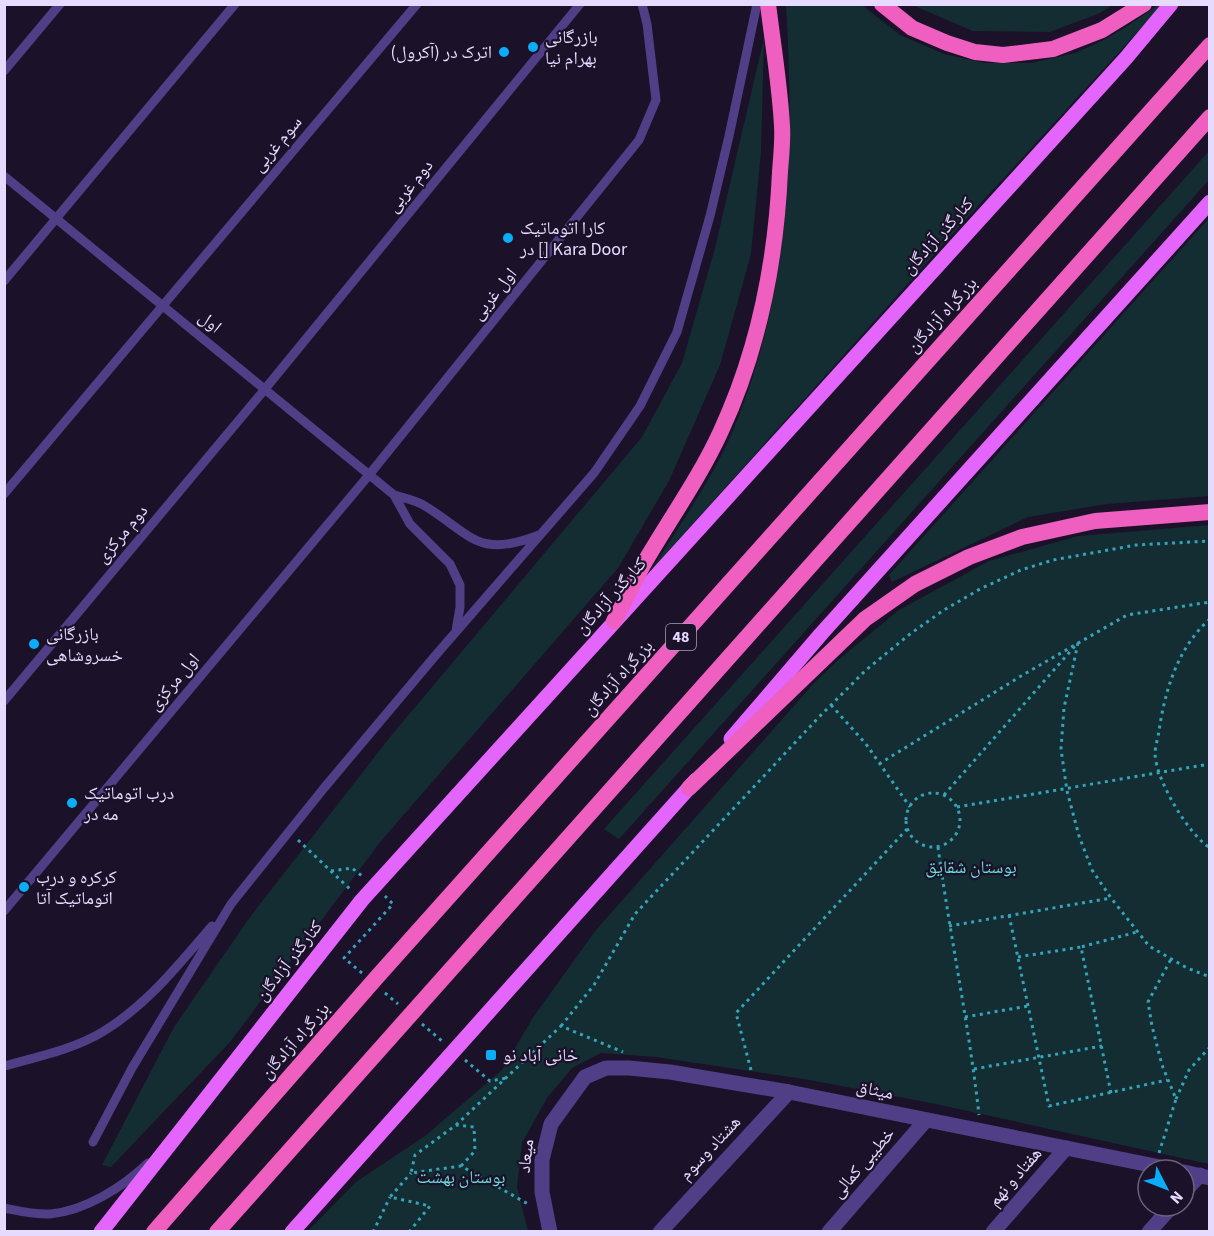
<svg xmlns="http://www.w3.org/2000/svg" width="1214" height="1236" font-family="'Source Sans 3','Noto Naskh Arabic',sans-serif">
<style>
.green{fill:#142d33}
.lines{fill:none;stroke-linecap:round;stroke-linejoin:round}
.path{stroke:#34a4b9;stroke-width:3;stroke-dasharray:3 4.5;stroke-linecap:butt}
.service{stroke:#503e87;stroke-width:9}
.minor{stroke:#503e87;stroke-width:15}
.tertiary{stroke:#503e87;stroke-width:15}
.primary{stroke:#e365fb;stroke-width:15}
.trunk{stroke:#ee5fbf;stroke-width:16}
.poi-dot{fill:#0cadf8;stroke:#1b1129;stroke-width:2}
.labels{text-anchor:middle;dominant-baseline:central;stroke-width:4.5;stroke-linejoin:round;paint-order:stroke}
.shield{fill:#1b1129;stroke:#a99ebe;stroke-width:1.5}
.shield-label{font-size:16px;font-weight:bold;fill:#e6dafe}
.poi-label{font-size:18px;fill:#e6dafe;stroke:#1b1129;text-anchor:start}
.street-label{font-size:18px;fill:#e6dafe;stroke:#1b1129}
.park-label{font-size:18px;fill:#67deda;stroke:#1b1129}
</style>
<rect width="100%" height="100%" fill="#1b1129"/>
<path class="green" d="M 786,5 L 862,5 L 900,35 L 944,54 L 985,63 L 1031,63 L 1075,53 L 1102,41 L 1126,27 L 1158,5 L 1162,5 L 948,239 L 652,569 C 681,523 713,478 734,428 C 791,289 795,152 786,5 Z
M 912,5 L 1112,5 L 1100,13 L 1050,32 L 973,31 Z
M 764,38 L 761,152 L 751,254 L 720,365 L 669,481 L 618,568 L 381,841 L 230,1042 L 111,1167 L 102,1165 L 174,1027 L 250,917 L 390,737 L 642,437 L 682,363 L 715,248 Z
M 1209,151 L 1209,180 L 619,839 L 604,829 Z
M 1209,218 L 1209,496 L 1107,504 L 1028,517 L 892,582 L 889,575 Z
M 1209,525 L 1209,1164 L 931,1103 L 804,1079 L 656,1057 L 601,1053 L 572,1068 L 547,1098 L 522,1143 L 517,1187 L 528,1231 L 308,1231 L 356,1182 L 425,1136 L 502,1070 L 534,1016 L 596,930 L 815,682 L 837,661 L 899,610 L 989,561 L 1078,536 Z"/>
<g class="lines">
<path class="path" d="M 1210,619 C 1178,647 1165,690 1159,731 C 1158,738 1155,747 1155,754 C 1156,780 1188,834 1210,848
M 1078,643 L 1064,708 L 1061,749 L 1067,791 L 1079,836 L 1092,870 L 1111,898 L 1149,946 L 1187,968 L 1210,977
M 831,705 L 866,744 L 910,807
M 879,764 L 1021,676 L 1127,615 L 1210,602
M906 820a27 27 0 1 1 54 0a27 27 0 1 1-54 0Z
M 944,795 L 1075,646
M 957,807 L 1210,764
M 298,840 L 352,891
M 938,847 C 950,936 969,1025 979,1115
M 331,871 L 352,868 L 362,876
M 1009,915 L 1049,1106 L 1167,1080
M 949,926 L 1111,898
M 1018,957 L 1081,947
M 362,973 L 344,958 L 393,904 L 385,896
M 385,993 L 398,1004
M 965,1017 L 1028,1006
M 422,1024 L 442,1041
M 561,1026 L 594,985 L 635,914 L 819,717 L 866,670 L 910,634 L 944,610 L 980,589 L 1021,570 L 1053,560 L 1136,545 L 1210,541
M 465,1060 L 490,1081 L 507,1078
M 974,1069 L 1102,1046
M 751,1070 L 736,1013 L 907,829
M 1111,1093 L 1081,947 L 1137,932
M 1176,1099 L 1189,1070 L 1210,1047
M 456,1125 L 561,1026 L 623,1052
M 1159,1153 L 1176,1099 L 1162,1065 L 1152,1026 L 1148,1002 L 1171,959
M 461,1166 L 475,1151 L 474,1127 L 456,1125 L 415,1155 L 411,1173 L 461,1166 L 528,1204
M 373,1232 L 390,1197
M 409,1232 L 430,1206 L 390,1197 L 411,1173"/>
<path class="service" d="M 4,71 L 60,4
M 4,176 L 394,495 C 404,498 416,500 425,506 C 472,535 478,559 539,535
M 4,281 L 235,4
M 4,494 L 417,4
M 394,495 L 410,524 L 450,564 L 460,585 L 460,607 L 456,631
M 4,701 L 265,389 L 580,4
M 4,911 L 369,475 L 639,140 L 656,100 L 647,24 L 642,4
M 4,1066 C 37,1057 75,1049 104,1031 C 148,1004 179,964 212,926
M 93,1142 L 132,1068 L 231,904 L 324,788 L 435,656 L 594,473 L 640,406 L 677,332 L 710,216 L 729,136 L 757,4
M 4,1208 C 19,1211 36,1215 50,1214 C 85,1211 123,1187 148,1163"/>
<path class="minor" d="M 1184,1192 L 1200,1175
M 660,1232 L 789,1092
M 829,1232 L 926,1120
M 993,1232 L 1066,1148
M 1149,1232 L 1172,1206"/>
<path class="tertiary" d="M 1184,1172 L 1210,1178
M 550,1232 L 542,1192 L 542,1160 L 551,1124 L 585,1077 L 606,1068 L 629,1068 L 670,1072 L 789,1092 L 1175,1170"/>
<path class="primary" d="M 731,739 L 821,634 L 1210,202
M 101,1232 L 362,900 L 1126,58 L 1171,4
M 292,1232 L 696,780"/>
<path class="trunk" d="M 882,4 L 912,28 L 947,43 L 975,52 L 1003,55 L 1053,49 L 1102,30 L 1144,4
M 614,621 C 624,603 633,583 643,565 C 669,520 699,479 721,431 C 758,351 776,260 780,172 C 781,157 783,141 782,126 C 780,86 773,45 768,4
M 689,788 L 865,619 L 915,584 L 969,557 L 1022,537 L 1095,521 L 1210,512
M 154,1232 L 377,977 L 1210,45
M 217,1232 L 1210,117"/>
</g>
<g class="poi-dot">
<circle cx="533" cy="47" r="6"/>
<circle cx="504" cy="52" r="6"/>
<circle cx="508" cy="238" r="6"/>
<circle cx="34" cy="644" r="6"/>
<circle cx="72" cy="803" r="6"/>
<circle cx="24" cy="887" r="6"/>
<rect x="485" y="1049" width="12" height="12" rx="3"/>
</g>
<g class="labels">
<rect class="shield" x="666" y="624" width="30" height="26" rx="4.5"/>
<g class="shield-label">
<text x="681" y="637">48</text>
</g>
<g class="poi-label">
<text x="545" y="37">بازرگانی<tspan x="545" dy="21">بهرام نیا</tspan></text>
<text x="492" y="52" text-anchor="end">اترک در (آکرول)</text>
<text x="520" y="228">کارا اتوماتیک<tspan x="520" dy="21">در [] Kara Door</tspan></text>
<text x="46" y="634">بازرگانی<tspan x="46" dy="21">خسروشاهی</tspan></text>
<text x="84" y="793">درب اتوماتیک<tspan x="84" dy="21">مه در</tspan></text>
<text x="36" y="877">کرکره و درب<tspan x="36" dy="21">اتوماتیک آتا</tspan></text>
<text x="503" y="1055">خانی آباد نو</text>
</g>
<g class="street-label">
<text transform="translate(277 144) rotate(-50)">سوم غربی</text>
<text transform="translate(410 186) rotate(-51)">دوم غربی</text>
<text transform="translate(938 236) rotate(-48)">کنارگذر آزادگان</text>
<text transform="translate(494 294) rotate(-51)">اول غربی</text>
<text transform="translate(942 315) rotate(-48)">بزرگراه آزادگان</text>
<text transform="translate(210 322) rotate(39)">اول</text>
<text transform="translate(122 534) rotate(-50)">دوم مرکزی</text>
<text transform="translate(611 596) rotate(-48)">کنارگذر آزادگان</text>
<text transform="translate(618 678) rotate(-48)">بزرگراه آزادگان</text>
<text transform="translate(174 682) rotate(-50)">اول مرکزی</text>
<text transform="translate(289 961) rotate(-52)">کنارگذر آزادگان</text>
<text transform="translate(295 1041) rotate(-49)">بزرگراه آزادگان</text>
<text transform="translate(875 1090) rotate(12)">میثاق</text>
<text transform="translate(710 1148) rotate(-47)">هشتاد وسوم</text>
<text transform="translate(526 1156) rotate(-83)">میعاد</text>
<text transform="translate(863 1163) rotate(-49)">خطیبی کمالی</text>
<text transform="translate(1015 1177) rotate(-49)">هفتاد و نهم</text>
</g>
<g class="park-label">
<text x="971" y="867">بوستان شقایق</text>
<text x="461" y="1177">بوستان بهشت</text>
</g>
</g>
<rect width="1214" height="1236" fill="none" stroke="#e6dafe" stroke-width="12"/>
<g transform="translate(1166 1188) rotate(132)"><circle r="28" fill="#1b1129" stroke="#6c617e" stroke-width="1.5"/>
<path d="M0-4.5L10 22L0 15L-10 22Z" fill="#0cadf8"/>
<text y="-9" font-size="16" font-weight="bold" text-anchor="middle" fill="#e6dafe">N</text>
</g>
</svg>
